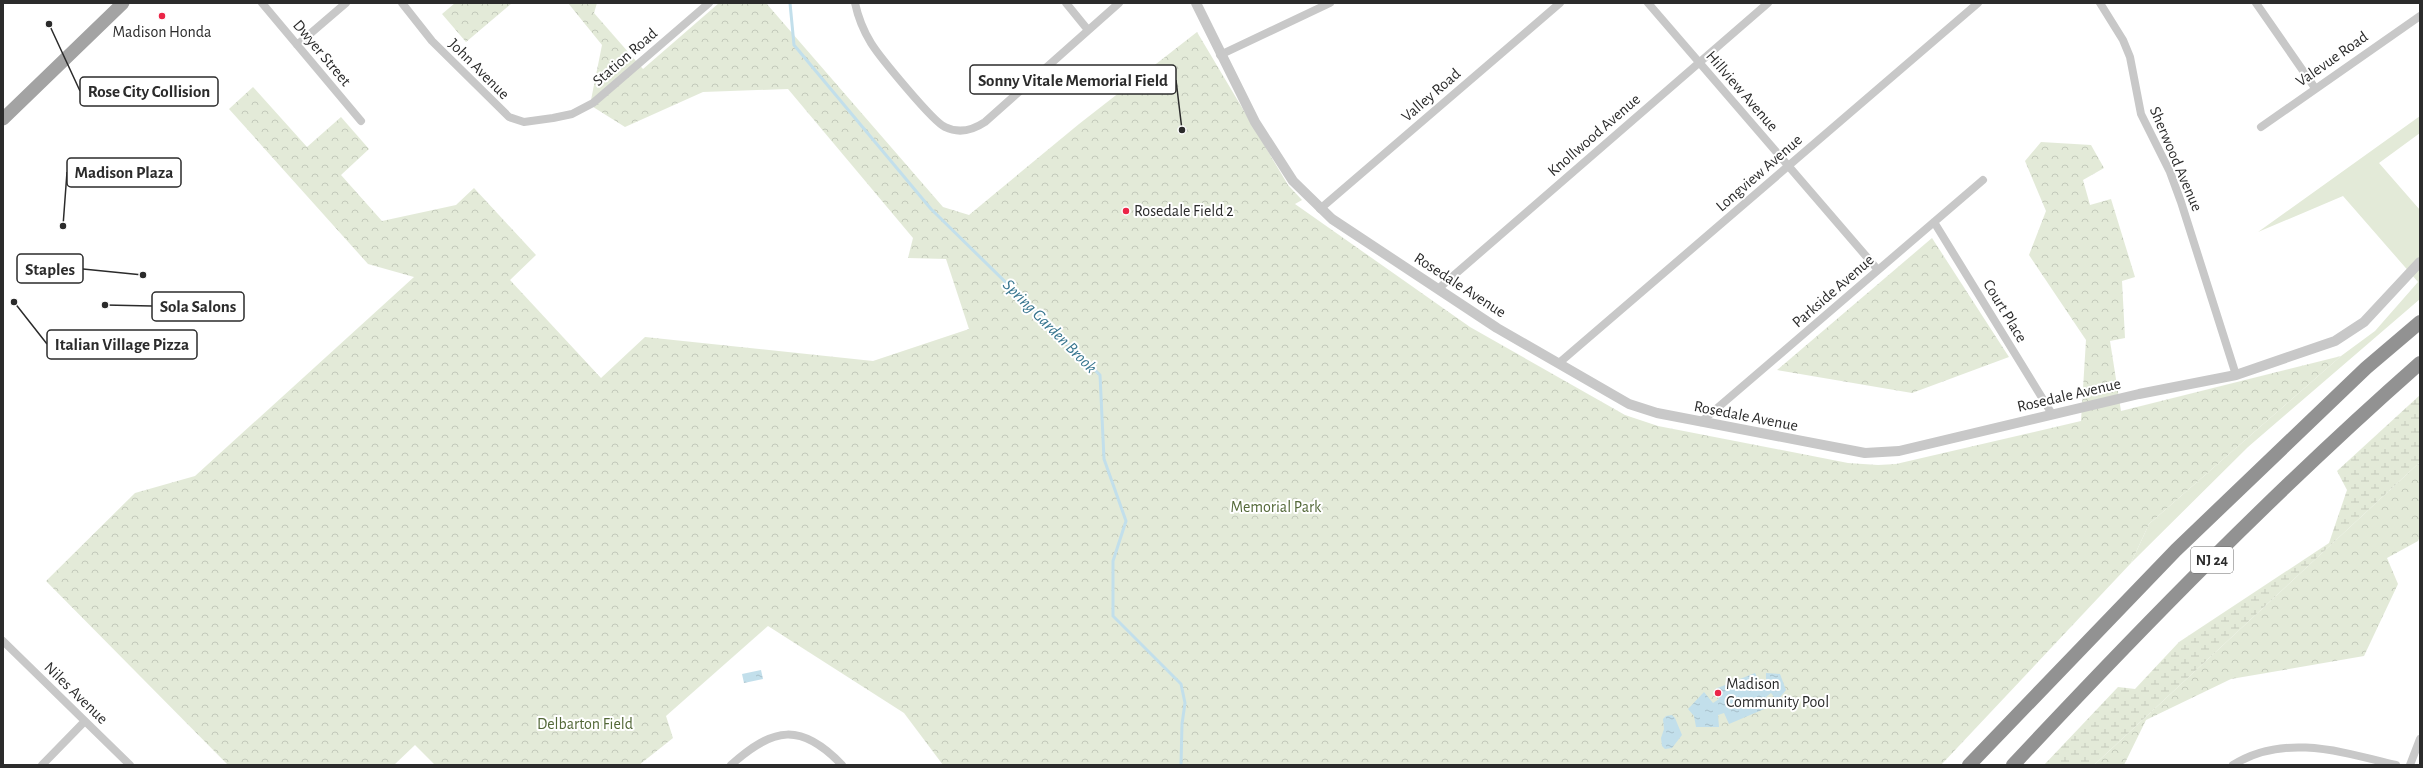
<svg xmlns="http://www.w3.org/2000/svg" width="2423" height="768" font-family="'Alegreya Sans',sans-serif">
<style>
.grass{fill:#e3ead8}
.forest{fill:url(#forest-crowns)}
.wetland{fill:url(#wetland-marsh)}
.water{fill:url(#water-ripples)}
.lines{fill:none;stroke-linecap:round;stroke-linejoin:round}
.stream{stroke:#c2dfeb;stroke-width:3}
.minor{stroke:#c8c8c8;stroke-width:8}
.tertiary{stroke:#c8c8c8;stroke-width:10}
.primary{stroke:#a3a3a3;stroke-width:13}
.motorway{stroke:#929292;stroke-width:14}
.poi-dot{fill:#eb2547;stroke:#fff;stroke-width:1.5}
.labels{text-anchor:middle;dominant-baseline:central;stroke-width:4;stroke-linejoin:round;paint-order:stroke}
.shield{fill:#fff;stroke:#6b6b6b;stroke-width:1}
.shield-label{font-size:15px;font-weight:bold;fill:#2b2b2b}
.poi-label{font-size:16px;fill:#2b2b2b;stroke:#fff;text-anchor:start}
.street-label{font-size:16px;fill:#2b2b2b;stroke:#fff}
.park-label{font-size:16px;fill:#536838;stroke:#fff}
.water-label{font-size:17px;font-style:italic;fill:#38768f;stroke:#fff}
.leader{fill:none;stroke:#2b2b2b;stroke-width:1.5}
.callout-dot{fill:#2b2b2b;stroke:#fff;stroke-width:1.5}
.callout{fill:#fff;stroke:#2b2b2b;stroke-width:1.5}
.callout-label{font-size:17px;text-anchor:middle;font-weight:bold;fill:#2b2b2b}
</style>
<defs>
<pattern id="forest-crowns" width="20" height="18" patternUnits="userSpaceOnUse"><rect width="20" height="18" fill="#e3ead8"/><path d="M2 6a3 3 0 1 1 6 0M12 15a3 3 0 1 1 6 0" fill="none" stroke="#c3c9ba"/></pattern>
<pattern id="wetland-marsh" width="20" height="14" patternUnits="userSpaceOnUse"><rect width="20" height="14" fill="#e3ead8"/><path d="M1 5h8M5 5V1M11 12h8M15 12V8" fill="none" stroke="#c3c9ba"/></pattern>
<pattern id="water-ripples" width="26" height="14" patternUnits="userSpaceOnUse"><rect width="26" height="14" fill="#c2dfeb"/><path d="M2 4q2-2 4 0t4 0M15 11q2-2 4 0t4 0" fill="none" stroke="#a7c0ca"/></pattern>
</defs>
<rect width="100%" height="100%" fill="#fff"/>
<path class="grass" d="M 2420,116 L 2420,133 L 2379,163 L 2420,210 L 2420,299 L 2248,447 L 2131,563 L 2149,524 L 2341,356 L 2375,331 L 2418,282 L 2343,196 L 2258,232 Z"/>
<path class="forest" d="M 455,3 L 512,3 L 466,42 L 442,14 Z
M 568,3 L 597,3 L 594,13 L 643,69 L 719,3 L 766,3 L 943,207 L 969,215 L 1079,124 L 1197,32 L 1288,185 L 1302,200 L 1295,204 L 1470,327 L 1625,415 L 1658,426 L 1848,463 L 1878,465 L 1896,464 L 2081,421 L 2086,340 L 2029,255 L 2046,211 L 2025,161 L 2041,142 L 2091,145 L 2104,168 L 2083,180 L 2090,205 L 2111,199 L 2135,277 L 2122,281 L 2125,338 L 2110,341 L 2121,411 L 2341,356 L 2149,524 L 2131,563 L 1941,765 L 943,765 L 904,713 L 768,626 L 666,716 L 673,738 L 639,765 L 435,765 L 415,745 L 394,765 L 228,765 L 46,581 L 135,493 L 195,476 L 414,277 L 368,264 L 229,109 L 253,87 L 307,147 L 341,117 L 369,149 L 341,175 L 382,221 L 456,205 L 474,188 L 536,255 L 510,280 L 601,378 L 645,337 L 873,361 L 969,329 L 946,259 L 908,258 L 913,238 L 788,89 L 703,92 L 625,127 L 590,105 L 602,45 Z
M 1932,238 L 2009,357 L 1912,393 L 1777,370 Z
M 2420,462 L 2420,536 L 2418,541 L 2387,558 L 2398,584 L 2364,656 L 2231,679 L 2146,720 L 2124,765 L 2094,765 Z"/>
<path class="wetland" d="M 2420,395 L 2420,462 L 2094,765 L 2044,765 L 2118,687 L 2135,689 L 2179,642 L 2329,543 L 2347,490 L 2337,471 Z"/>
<path class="water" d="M 761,670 L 763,679 L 744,683 L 742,674 Z
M 1755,673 L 1760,683 L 1766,682 L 1766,673 L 1780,674 L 1786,690 L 1777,701 L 1771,693 L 1766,697 L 1769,707 L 1729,724 L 1724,713 L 1718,715 L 1719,727 L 1696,727 L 1694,716 L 1688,709 L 1704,692 L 1713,703 L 1719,699 L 1715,689 Z
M 1672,715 L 1675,718 L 1682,735 L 1672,748 L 1665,749 L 1662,746 L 1661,738 L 1664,729 L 1663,719 L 1666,716 Z"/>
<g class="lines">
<path class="stream" d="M 790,3 L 794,45 L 931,209 L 1100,375 L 1104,459 L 1126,521 L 1113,561 L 1113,616 L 1181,684 L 1185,703 L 1182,724 L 1181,765"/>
<path class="minor" d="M 262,3 L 361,121
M 402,3 L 432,41 L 509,117 L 524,122 L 553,118 L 572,114 L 593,103 L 709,3
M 855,3 C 858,17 863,30 871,43 C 879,56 933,122 945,127 C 959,134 973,130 985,122 L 1119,3
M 1066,3 L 1088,30
M 1648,3 L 1878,270
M 2100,3 L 2123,40 L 2130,57 L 2141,114 L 2170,172 L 2181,202 L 2236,375
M 2256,3 L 2315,88
M 297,45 L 346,3
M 1220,55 L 1330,3
M 2261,127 L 2420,16
M 1320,209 L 1560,3
M 1934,222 L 2052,414
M 1438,289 L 1768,3
M 1559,363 L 1978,3
M 1701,422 L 1983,180
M 3,641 L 130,765
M 42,765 L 85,721
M 731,765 C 773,727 801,722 842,765
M 2233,765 C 2284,733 2342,752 2396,765
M 2410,765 L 2420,739"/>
<path class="tertiary" d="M 1196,3 L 1255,122 L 1293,181 L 1332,219 L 1497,328 L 1629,404 L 1657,413 L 1865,453 L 1899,451 L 2139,394 L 2236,375 L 2335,341 L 2364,322 L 2420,262"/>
<path class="primary" d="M 3,119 L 123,3"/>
<path class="motorway" d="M 1969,765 L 2176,550 L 2366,368 L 2420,322
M 2013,765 C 2143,626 2277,489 2420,363"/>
</g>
<g class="poi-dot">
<circle cx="162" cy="16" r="4"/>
<circle cx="1126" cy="211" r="4"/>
<circle cx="1718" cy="693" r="4"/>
</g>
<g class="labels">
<rect class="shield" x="2191" y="547" width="42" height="26" rx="3"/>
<g class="shield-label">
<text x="2212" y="560">NJ 24</text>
</g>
<g class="poi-label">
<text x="162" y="32" text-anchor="middle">Madison Honda</text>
<text x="1134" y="211">Rosedale Field 2</text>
<text x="1726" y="684">Madison<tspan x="1726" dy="18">Community Pool</tspan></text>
</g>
<g class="street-label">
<text transform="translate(322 53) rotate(50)">Dwyer Street</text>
<text transform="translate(625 57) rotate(-41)">Station Road</text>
<text transform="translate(2332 59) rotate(-35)">Valevue Road</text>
<text transform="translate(479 69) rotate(45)">John Avenue</text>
<text transform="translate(1742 91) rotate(49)">Hillview Avenue</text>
<text transform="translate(1431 95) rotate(-41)">Valley Road</text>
<text transform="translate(1594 135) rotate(-41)">Knollwood Avenue</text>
<text transform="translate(2176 159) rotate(67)">Sherwood Avenue</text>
<text transform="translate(1759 173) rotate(-41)">Longview Avenue</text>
<text transform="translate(1460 285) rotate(33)">Rosedale Avenue</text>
<text transform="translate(1833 291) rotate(-41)">Parkside Avenue</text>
<text transform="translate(2005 311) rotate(59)">Court Place</text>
<text transform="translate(2069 395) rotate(-13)">Rosedale Avenue</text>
<text transform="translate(1746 416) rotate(11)">Rosedale Avenue</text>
<text transform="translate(76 693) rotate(44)">Niles Avenue</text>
</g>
<g class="park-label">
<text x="1276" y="507">Memorial Park</text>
<text x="585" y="724">Delbarton Field</text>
</g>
<g class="water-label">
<text transform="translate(1050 326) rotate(45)">Spring Garden Brook</text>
</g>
</g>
<path class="leader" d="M1182 130L1176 80M49 24L80 91M63 226L67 172M143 275L83 269M105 305L152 306M14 302L47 344"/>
<g class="callout-dot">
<circle cx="1182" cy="130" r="4"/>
<circle cx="49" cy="24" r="4"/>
<circle cx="63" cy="226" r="4"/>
<circle cx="143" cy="275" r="4"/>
<circle cx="105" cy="305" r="4"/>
<circle cx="14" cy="302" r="4"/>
</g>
<g class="callout">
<rect x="970" y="65" width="206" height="29" rx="4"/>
<rect x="80" y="77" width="138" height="29" rx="4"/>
<rect x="67" y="158" width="114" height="29" rx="4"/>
<rect x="17" y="254" width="66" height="29" rx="4"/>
<rect x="152" y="292" width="92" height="29" rx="4"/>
<rect x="47" y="330" width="150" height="29" rx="4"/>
</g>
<g class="callout-label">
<text x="1073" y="86">Sonny Vitale Memorial Field</text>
<text x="149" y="97">Rose City Collision</text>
<text x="124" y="178">Madison Plaza</text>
<text x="50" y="275">Staples</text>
<text x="198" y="312">Sola Salons</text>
<text x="122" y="350">Italian Village Pizza</text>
</g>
<rect width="2423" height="768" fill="none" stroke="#2b2b2b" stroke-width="8"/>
</svg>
